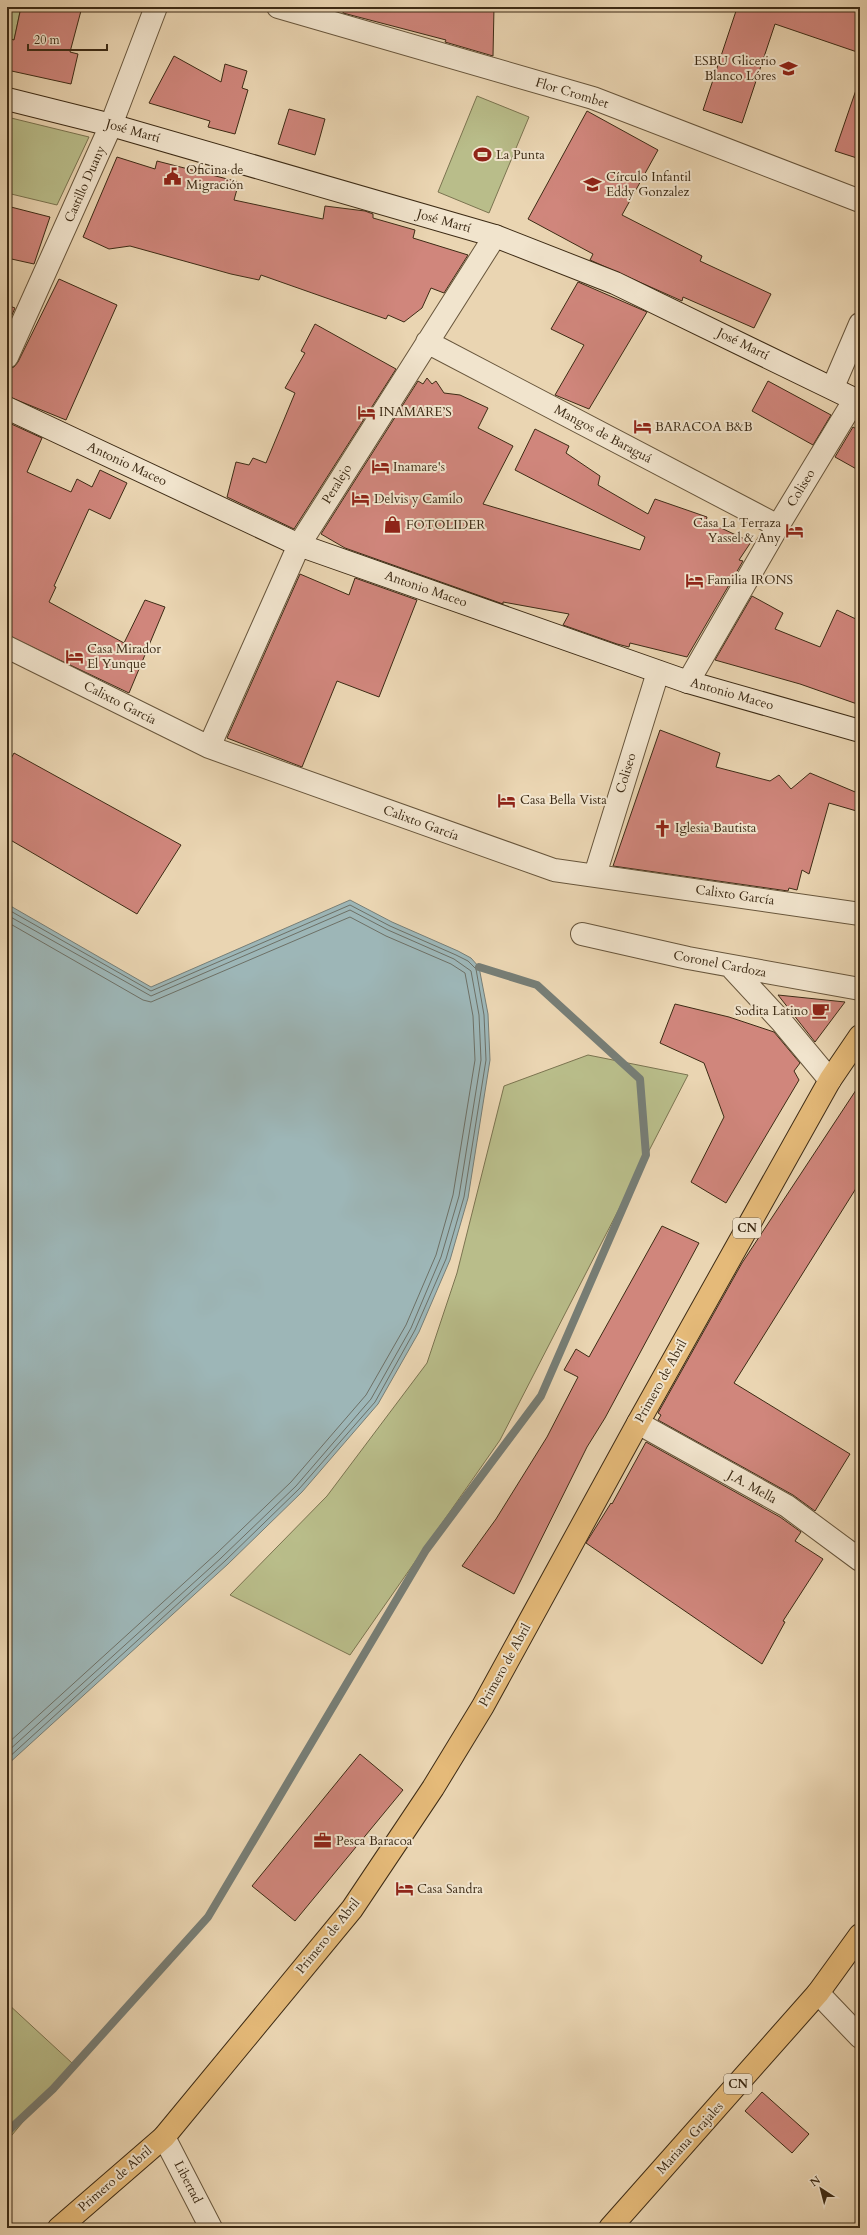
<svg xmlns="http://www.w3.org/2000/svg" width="867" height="2235" font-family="Cardo,serif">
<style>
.green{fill:#b9bd8a;stroke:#7b7450}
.water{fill:#9db6b7;stroke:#777e76}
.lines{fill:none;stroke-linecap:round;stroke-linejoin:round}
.shore{stroke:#6d7066;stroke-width:1}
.stream{stroke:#777e76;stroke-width:8}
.building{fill:#d0867c;stroke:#3d2b15}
.minor-casing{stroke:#68563c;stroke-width:24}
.secondary-casing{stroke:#3d2b15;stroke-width:24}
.primary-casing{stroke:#3d2b15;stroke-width:24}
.minor{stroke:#f1e4cd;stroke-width:22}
.secondary{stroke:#f1e4cd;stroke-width:22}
.primary{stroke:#e5ba79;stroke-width:22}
.labels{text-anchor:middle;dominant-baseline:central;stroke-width:4;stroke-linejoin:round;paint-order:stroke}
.shield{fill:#f1e4cd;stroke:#73624c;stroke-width:1}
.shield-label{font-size:12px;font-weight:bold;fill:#3d2b15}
.poi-label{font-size:13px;fill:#3d2b15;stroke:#f1e4cd;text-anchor:start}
.street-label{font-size:13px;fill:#3d2b15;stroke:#f1e4cd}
</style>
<rect width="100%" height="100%" fill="#ead5b2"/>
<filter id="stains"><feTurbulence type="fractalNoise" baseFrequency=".005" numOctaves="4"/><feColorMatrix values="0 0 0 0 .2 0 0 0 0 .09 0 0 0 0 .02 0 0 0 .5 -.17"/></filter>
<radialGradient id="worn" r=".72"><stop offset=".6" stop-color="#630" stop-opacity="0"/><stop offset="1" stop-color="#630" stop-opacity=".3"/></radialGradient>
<path class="green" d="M 7,7 L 21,7 L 14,40 L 7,38 Z
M 477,96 L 529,117 L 489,213 L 438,192 Z
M 7,117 L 89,137 L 57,205 L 7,193 Z
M 588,1055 L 688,1075 L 500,1440 L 350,1655 L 230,1595 L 327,1496 L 427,1363 L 457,1273 L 504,1086 Z
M 7,2003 L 72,2063 L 7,2141 Z"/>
<path class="water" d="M 350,900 L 392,922 L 458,951 L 471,958 L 479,967 L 488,1014 L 490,1060 L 468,1198 L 450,1260 L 419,1332 L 378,1404 L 302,1492 L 228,1564 L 7,1765 L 7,904 L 151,987 Z"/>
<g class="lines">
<path class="shore" d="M 7,909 L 151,991 L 350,905 L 390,926 L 456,955 L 468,961 L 476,969 L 484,1015 L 486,1060 L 464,1197 L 446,1259 L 415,1330 L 375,1402 L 299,1489 L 225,1561 L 7,1759
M 7,915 L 151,996 L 350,910 L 388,930 L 454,959 L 471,971 L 479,1015 L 481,1060 L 459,1196 L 441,1257 L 411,1328 L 371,1399 L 296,1486 L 221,1558 L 7,1752
M 7,922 L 143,1000 L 151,1002 L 350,917 L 386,936 L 451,964 L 465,973 L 473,1016 L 475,1060 L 453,1195 L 436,1255 L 406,1325 L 366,1395 L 291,1482 L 217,1553 L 7,1744"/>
<path class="stream" d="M 7,2132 L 53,2089 L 208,1917 L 426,1550 L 541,1396 L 646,1155 L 640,1079 L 537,985 L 479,967"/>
</g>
<path class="building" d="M 21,7 L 82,7 L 70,52 L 78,54 L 71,84 L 7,70 L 7,38 L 14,40 Z
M 344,7 L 494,7 L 493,56 L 445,42 L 446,40 L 343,13 Z
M 735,7 L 860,7 L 860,53 L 775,24 L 742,123 L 703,110 L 736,11 Z
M 174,56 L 221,82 L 225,64 L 247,71 L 242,88 L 248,90 L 235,134 L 208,127 L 210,121 L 149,103 Z
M 857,87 L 860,88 L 860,159 L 835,151 Z
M 289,109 L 325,119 L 315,155 L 278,144 Z
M 587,111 L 658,150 L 622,215 L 702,256 L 700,261 L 771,294 L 754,328 L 683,297 L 682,301 L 590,260 L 593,254 L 528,219 Z
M 117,157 L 155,169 L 157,161 L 239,182 L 234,200 L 323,219 L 325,206 L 365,211 L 373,214 L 373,218 L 415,230 L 413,238 L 468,255 L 444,293 L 431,288 L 422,308 L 404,322 L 388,315 L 386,319 L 261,275 L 259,280 L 231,274 L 130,246 L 109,249 L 83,237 Z
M 7,206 L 50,217 L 34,264 L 7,258 Z
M 59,279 L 117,305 L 66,420 L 7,396 L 7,369 L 14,367 L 18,362 Z
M 578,282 L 647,312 L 589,409 L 555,395 L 584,345 L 551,329 Z
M 7,305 L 15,308 L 7,326 Z
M 315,324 L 396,369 L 294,529 L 227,497 L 236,462 L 249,465 L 253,458 L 266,463 L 295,393 L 285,388 L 305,353 L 301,351 Z
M 427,378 L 432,384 L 436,381 L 444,393 L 460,395 L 488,408 L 478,428 L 513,446 L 483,504 L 640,550 L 645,537 L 515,470 L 535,429 L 569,446 L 566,453 L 600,476 L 598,485 L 648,514 L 655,499 L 707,517 L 706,521 L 751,542 L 739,560 L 743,561 L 687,657 L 630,643 L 629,647 L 617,644 L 563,625 L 569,614 L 503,602 L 503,604 L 345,548 L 321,534 L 418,381 L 423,384 Z
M 768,381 L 831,415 L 813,445 L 752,411 Z
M 7,422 L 42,438 L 27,472 L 71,492 L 77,479 L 92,487 L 100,470 L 127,483 L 110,519 L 89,509 L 54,586 L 56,587 L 49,602 L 124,643 L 145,600 L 165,607 L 129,693 L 7,635 Z
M 853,427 L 860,431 L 860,471 L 835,457 Z
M 300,574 L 349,595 L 355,578 L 417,600 L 379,697 L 337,681 L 302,767 L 227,738 Z
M 752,596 L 783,613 L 775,629 L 820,647 L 837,610 L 860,621 L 860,705 L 800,684 L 715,660 Z
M 660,730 L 720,753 L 716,767 L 770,781 L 779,775 L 791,789 L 810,773 L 860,794 L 860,812 L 829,803 L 809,874 L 802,870 L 797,890 L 789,888 L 788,891 L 613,866 Z
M 14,753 L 181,845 L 137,914 L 7,838 L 7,766 Z
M 778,995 L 845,1002 L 815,1042 Z
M 675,1004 L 729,1017 L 774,1032 L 800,1063 L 794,1071 L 799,1080 L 726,1203 L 691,1182 L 724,1117 L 704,1063 L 660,1043 Z
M 860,1084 L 860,1182 L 734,1383 L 850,1454 L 815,1511 L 793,1495 L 658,1420 L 661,1415 L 658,1413 L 742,1263 Z
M 662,1226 L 699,1243 L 605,1418 L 587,1447 L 514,1594 L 462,1566 L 496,1519 L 547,1437 L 578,1377 L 564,1370 L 576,1349 L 589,1357 Z
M 646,1442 L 780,1517 L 801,1532 L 795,1541 L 823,1559 L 783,1621 L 785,1622 L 762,1664 L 586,1543 L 611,1503 L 612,1504 Z
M 360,1754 L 403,1790 L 295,1921 L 252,1886 Z
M 762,2092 L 809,2134 L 792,2153 L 745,2111 Z"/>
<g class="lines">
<defs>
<path id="minor" d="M 278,7 L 593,98 L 860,201
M 427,342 L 778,526
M 7,357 L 111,125 L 156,7
M 833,387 L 860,324
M 7,647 L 209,747 L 554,870 L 860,914
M 688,682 L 778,526 L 855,399
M 209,747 L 299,545 L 495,236
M 595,875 L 658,672
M 582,934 L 688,958 L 860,989
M 731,967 L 781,1021 L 830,1080
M 638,1423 L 787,1506 L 860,1560
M 818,1993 L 860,2037
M 164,2137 L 211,2228"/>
<path id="secondary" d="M 7,99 L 111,125 L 495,236 L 615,283 L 860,402
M 7,408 L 299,545 L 688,682 L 860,731"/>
<path id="primary" d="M 59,2228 L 164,2137 L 352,1909 L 433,1788 L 483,1706 L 638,1423 L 830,1080 L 860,1036
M 610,2228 L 818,1993 L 860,1935"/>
</defs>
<use href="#minor" class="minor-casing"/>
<use href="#secondary" class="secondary-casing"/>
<use href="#primary" class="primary-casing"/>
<use href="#minor" class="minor"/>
<use href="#secondary" class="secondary"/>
<use href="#primary" class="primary"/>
</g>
<defs>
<symbol id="school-bare" viewBox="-9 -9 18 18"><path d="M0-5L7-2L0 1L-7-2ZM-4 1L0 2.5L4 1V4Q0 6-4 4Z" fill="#8f2418" stroke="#f1e4cd" stroke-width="2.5" paint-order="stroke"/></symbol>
<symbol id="stadium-bare" viewBox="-9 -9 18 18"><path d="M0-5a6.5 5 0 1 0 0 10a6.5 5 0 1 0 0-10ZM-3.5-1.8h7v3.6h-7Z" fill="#8f2418" stroke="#f1e4cd" stroke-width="2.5" paint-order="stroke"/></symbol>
<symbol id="civic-bare" viewBox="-9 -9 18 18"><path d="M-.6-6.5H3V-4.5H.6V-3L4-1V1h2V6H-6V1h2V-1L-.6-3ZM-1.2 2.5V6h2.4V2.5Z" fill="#8f2418" stroke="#f1e4cd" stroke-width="2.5" paint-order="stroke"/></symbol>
<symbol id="hotel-bare" viewBox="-9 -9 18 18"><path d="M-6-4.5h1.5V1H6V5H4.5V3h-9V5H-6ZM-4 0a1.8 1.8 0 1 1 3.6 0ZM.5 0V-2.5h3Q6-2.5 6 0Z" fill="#8f2418" stroke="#f1e4cd" stroke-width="2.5" paint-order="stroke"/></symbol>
<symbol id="shop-bare" viewBox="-9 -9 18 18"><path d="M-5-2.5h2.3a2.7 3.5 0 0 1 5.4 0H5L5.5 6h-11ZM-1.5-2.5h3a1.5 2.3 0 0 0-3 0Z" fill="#8f2418" stroke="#f1e4cd" stroke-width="2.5" paint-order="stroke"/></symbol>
<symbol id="church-bare" viewBox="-9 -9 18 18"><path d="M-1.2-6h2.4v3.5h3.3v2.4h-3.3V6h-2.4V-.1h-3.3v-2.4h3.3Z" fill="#8f2418" stroke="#f1e4cd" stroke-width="2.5" paint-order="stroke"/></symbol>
<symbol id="cafe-bare" viewBox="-9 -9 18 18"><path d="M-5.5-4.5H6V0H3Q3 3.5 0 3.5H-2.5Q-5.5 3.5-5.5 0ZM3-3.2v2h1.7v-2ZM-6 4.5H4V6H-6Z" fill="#8f2418" stroke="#f1e4cd" stroke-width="2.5" paint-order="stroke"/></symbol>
<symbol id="office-bare" viewBox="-9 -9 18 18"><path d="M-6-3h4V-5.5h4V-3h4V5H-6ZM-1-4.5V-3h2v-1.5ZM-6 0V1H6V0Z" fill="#8f2418" stroke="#f1e4cd" stroke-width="2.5" paint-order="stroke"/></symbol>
</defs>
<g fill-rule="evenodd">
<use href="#school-bare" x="776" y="56" width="25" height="25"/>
<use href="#stadium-bare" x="470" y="142" width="25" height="25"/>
<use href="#civic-bare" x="160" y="164" width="25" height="25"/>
<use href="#school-bare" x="580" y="172" width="25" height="25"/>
<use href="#hotel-bare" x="354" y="400" width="25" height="25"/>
<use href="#hotel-bare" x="630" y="414" width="25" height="25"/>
<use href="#hotel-bare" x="368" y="454" width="25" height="25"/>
<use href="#hotel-bare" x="348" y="486" width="25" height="25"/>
<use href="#shop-bare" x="380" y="512" width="25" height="25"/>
<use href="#hotel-bare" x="782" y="518" width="25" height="25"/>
<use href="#hotel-bare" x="682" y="568" width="25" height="25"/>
<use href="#hotel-bare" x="62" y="644" width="25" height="25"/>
<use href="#hotel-bare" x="494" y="788" width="25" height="25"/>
<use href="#church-bare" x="650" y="816" width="25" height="25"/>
<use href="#cafe-bare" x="808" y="998" width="25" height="25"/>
<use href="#office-bare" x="310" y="1828" width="25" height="25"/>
<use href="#hotel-bare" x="392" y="1876" width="25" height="25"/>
</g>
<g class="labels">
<g class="shield">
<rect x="733" y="1218" width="28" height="20" rx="3"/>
<rect x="724" y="2074" width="28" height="20" rx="3"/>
</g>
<g class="shield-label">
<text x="747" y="1228">CN</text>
<text x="738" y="2084">CN</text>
</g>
<g class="poi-label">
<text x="776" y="61" text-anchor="end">ESBU Glicerio<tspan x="776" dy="15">Blanco Lóres</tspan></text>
<text x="496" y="155">La Punta</text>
<text x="186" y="170">Oficina de<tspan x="186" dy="15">Migración</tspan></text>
<text x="606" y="177">Círculo Infantil<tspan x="606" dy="15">Eddy Gonzalez</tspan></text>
<text x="379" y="412">INAMARE’S</text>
<text x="655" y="427">BARACOA B&amp;B</text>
<text x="393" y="467">Inamare's</text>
<text x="374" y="499">Delvis y Camilo</text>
<text x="781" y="523" text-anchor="end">Casa La Terraza<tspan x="781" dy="15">Yassel &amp; Any</tspan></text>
<text x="406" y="525">FOTOLIDER</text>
<text x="707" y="580">Familia IRONS</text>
<text x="87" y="649">Casa Mirador<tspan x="87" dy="15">El Yunque</tspan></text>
<text x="520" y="800">Casa Bella Vista</text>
<text x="675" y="828">Iglesia Bautista</text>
<text x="808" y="1011" text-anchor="end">Sodita Latino</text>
<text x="336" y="1841">Pesca Baracoa</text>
<text x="417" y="1889">Casa Sandra</text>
</g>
<g class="street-label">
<text transform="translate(572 93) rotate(17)">Flor Crombet</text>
<text transform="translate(133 131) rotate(16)">José Martí</text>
<text transform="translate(85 184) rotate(-66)">Castillo Duany</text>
<text transform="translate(444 221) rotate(16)">José Martí</text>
<text transform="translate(743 344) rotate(26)">José Martí</text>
<text transform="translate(603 434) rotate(28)">Mangos de Baraguá</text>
<text transform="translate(127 464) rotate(25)">Antonio Maceo</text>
<text transform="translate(337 484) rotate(-58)">Peralejo</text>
<text transform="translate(801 488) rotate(-59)">Coliseo</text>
<text transform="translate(426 589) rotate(19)">Antonio Maceo</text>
<text transform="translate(732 694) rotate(16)">Antonio Maceo</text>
<text transform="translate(120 703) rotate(27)">Calixto García</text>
<text transform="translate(626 773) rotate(-73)">Coliseo</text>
<text transform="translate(421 823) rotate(20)">Calixto García</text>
<text transform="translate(735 895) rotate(8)">Calixto García</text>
<text transform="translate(720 964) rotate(11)">Coronel Cardoza</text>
<text transform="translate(661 1381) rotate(-61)">Primero de Abril</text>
<text transform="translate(752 1487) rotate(29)">J.A. Mella</text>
<text transform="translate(505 1665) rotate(-61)">Primero de Abril</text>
<text transform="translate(328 1936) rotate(-51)">Primero de Abril</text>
<text transform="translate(690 2138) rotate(-48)">Mariana Grajales</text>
<text transform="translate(115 2179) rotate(-41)">Primero de Abril</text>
<text transform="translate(188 2182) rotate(63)">Libertad</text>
</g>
</g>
<rect width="867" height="2235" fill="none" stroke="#ead5b2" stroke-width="24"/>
<rect x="8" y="8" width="851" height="2219" fill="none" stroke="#3d2b15" stroke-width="2"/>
<rect x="12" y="12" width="843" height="2211" fill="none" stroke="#3d2b15"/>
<g transform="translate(821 2189) rotate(324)" stroke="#f1e4cd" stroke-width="3" paint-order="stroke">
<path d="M0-3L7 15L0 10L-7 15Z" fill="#3d2b15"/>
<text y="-6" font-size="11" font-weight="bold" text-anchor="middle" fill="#3d2b15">N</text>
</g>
<path d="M28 44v6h79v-6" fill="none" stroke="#3d2b15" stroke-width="2"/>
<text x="34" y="44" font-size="12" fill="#3d2b15" stroke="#f1e4cd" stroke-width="3" paint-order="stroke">20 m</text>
<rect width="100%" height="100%" filter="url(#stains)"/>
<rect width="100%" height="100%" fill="url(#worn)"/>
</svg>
